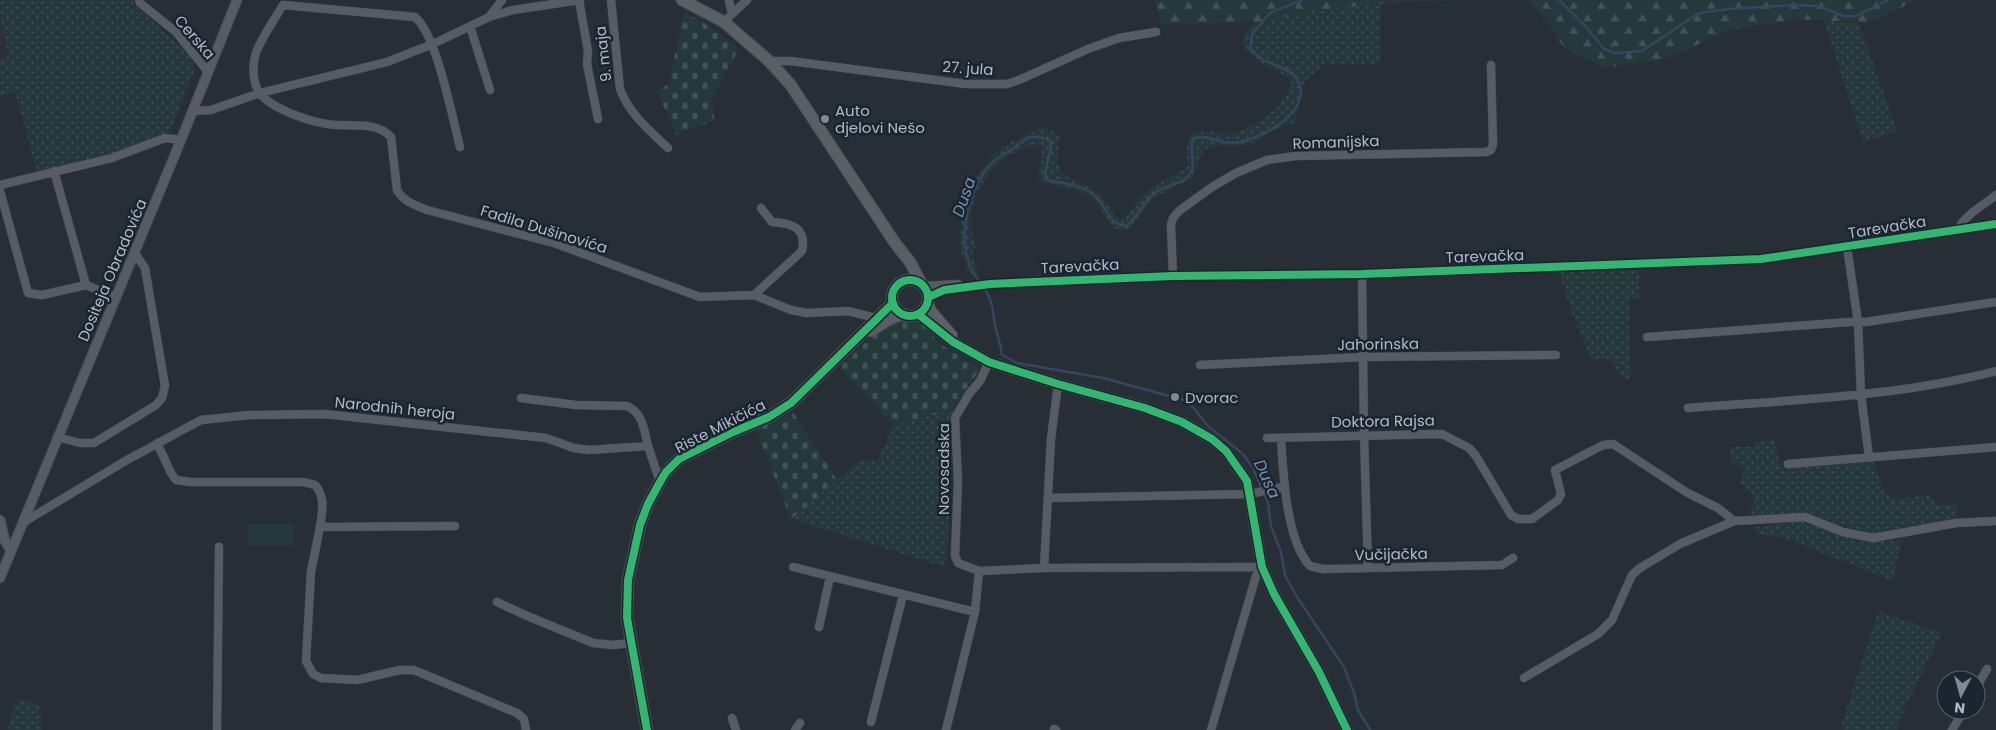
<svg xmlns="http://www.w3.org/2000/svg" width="1996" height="730" font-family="Poppins,sans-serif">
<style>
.medical{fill:#2f2e3c}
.grass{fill:url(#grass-dots)}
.forest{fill:url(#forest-firs)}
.cemetery{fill:url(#cemetery-stones)}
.pitch{fill:#25383c}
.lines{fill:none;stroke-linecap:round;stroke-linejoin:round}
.stream{stroke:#344560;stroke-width:2.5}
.minor-casing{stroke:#464a51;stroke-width:9}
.tertiary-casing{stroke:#464a51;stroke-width:11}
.secondary-casing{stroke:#464a51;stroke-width:12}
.primary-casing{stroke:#454a53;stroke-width:13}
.minor{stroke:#575c64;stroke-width:8}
.tertiary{stroke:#575c64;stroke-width:9}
.secondary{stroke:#5c6069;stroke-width:10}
.primary{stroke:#5a5f66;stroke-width:11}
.cycleway-casing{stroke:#1b2431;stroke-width:11}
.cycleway{stroke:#33b770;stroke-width:8}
.poi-dot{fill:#818895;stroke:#1b2431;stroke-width:2}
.labels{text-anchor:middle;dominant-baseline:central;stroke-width:5;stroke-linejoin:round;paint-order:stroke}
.street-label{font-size:15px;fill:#b1b9c8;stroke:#1b2431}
.poi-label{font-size:15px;fill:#b1b9c8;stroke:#1b2431;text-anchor:start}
.water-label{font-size:16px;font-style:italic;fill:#788fb1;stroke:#1b2431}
</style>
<defs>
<pattern id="grass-dots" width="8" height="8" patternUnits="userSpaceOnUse" patternTransform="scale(1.25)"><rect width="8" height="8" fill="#25383c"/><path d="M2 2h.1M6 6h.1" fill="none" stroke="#425357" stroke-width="1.8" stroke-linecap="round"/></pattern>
<pattern id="forest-firs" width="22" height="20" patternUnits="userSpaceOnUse" patternTransform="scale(1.25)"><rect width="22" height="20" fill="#25383c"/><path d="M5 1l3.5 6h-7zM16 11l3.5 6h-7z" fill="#425357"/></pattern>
<pattern id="cemetery-stones" width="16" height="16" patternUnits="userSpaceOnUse" patternTransform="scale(1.25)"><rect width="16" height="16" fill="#25383c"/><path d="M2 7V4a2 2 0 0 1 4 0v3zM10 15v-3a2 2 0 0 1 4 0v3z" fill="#425357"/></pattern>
</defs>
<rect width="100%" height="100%" fill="#282e36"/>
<path class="medical" d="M 0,15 L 8,57 L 0,59 Z"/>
<path class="grass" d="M 0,0 L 132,0 L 135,6 L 189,54 L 195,69 L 169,134 L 115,155 L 37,172 L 15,92 L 0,96 L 0,59 L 8,57 L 0,15 Z
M 1381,4 L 1380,64 L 1324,64 L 1305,81 L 1294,123 L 1271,131 L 1257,141 L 1245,146 L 1212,146 L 1203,151 L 1196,171 L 1191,179 L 1153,198 L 1134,223 L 1125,231 L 1114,229 C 1103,215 1095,196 1077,190 C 1064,186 1050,187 1039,180 C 1036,168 1044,159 1041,148 L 1035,145 C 1004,150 976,182 972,212 C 970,225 973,236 976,247 L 972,254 L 979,275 L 970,275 C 968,268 964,261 962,254 C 955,224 971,180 990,157 C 1003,142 1027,137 1043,126 L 1060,136 C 1051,188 1070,170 1098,193 C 1106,199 1110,210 1117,218 L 1124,218 L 1141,197 L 1154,186 L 1187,167 L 1187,149 L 1189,136 C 1204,126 1216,135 1232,133 C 1251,132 1296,99 1290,78 L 1259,62 L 1244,49 L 1243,36 L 1255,22 L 1316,10 Z
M 1824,21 L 1859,24 L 1897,131 L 1863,142 Z
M 1639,270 L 1640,298 L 1629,300 L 1631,376 L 1628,379 L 1622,378 L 1611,360 L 1591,359 L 1573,316 L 1559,272 Z
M 953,410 L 950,512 L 945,567 L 791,519 L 860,460 L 878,460 L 893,425 Z
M 1775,440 L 1780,467 L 1873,462 L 1885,493 L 1897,499 L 1929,495 L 1938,505 L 1957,504 L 1957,518 L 1874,533 L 1865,532 L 1808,515 L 1790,513 L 1753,517 L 1749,510 L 1754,504 L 1752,493 L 1740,484 L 1744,469 L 1731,461 L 1730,447 L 1754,447 L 1754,442 Z
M 1800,521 L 1861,542 L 1902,540 L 1893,581 L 1785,538 L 1756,534 L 1754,527 Z
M 1878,611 L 1942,633 L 1902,714 L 1897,730 L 1840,730 Z
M 17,699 L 39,705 L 42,730 L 7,730 Z"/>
<path class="forest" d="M 1155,0 L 1474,0 L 1403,2 L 1316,10 L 1260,22 L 1162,25 Z
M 1527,0 L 1917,0 L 1868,23 L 1798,19 L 1730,30 L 1665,59 L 1605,68 L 1564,48 L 1542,16 Z"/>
<path class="cemetery" d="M 684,12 L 704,23 L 739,48 L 721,83 L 710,98 L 715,120 L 676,135 L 657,91 L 669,84 Z
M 896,321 L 920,321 L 939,343 L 980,369 L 953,410 L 893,425 L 839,367 L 878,331 Z
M 793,412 L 837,480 L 791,519 L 756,430 Z"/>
<path class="pitch" d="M 248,524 L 294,524 L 294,546 L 248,546 Z"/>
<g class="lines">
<path class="stream" d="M 1302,0 L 1270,13 L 1252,34 L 1250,49 C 1254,53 1258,56 1262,59 C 1274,66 1294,68 1299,84 C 1311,114 1256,142 1232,143 C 1219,143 1205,133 1192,139 C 1190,149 1195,161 1192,170 C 1188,183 1167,185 1156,192 C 1143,201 1139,217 1126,226 C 1109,225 1106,205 1094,195 C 1081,184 1061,183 1046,180 C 1043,168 1051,157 1051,142 C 1033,132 1026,137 1011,150 C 1005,155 997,158 992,163 C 970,185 958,234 969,263 C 973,276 985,286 990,299 C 994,308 993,319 996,329 C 998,338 1001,345 1002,355 L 1017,363 L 1103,378 L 1184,400 L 1193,407 L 1207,425 L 1243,454 L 1253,468 L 1268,503 L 1271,526 L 1281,552 L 1285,575 L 1295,594 L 1344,667 L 1354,693 L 1358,710 L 1370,730
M 1559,0 L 1588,29 L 1604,49 L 1616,53 L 1642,51 L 1699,13 L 1729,9 L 1793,5 L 1819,6 L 1843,16 L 1856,16 L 1888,0"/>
<defs>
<path id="minor" d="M 139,0 L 140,3 L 176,32 L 208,72
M 579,0 L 588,51 L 587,64 L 598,119
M 611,0 L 620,89 C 630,115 649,130 668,148
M 732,14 L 747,0
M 489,17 L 502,0
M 724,22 L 732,14 L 729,0
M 470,26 L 490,90
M 769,61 L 790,61 L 966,84 L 1007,84 L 1019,80 L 1088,49 L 1119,38 L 1156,32
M 192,111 L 211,110 L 260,93 L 387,62 L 433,44 L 489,17 L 513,10 L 580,0
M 460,147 C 452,117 437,35 415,17 L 283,5 C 276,17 258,43 255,56 C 253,65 253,77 256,86 C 263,108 315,124 336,125 C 355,126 377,122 391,137 L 397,190 C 404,202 415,205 427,210 L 554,243 L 700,297 L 754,295 L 791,310 L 807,313 L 848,311 L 876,318
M 54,171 L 86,285
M 0,185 L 112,158 L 165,138 L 181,140
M 0,191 L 28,293 L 42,295 L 86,285 L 115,297
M 1958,230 C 1964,215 1984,205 1996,195
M 1847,247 L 1858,322 L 1861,395 L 1869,457
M 1362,274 L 1364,435 L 1368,568
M 1173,276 L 1171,225 L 1173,218 L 1179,211 L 1212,187 L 1236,173 L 1267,160 L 1296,156 L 1486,152 L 1491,150 L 1493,144 L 1491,65
M 924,286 L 958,284
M 754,295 L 802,251 C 807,228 792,223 772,222 L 761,208
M 929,297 L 944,290 L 990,284 L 1173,276 L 1362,274 L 1761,259 L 1996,224
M 1647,337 L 1850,322 L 1866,322 L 1996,302
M 989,362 L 980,381 L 969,394 L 955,418 L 958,481 L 955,556 L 958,563 L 979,571 L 1044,568 L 1262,567 L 1256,576 L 1211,730
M 1200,365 L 1364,357 L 1556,355
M 521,398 L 576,405 L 627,406 C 643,413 644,430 648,446
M 1688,408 C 1791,400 1895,397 1996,371
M 57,437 L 80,443 L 94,443 L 156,405 L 162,398 L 165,386 L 145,268 L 134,252
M 1267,438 L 1442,434 L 1469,448 L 1476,456 L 1511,515 L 1518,519 L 1532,519 L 1558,500 L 1561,494 L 1555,470 L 1603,445 L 1613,444 L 1686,492 L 1718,508 L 1734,521
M 1281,438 C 1283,471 1286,541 1310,566 L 1323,569 L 1502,565 L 1513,558
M 157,443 L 171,473 L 176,480 L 190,482 L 303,482 L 315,485 C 326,497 322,512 320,527
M 1788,464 L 1996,447
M 1049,498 L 1250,494 L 1283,487
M 24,522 L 127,460 L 201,420 L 249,415 L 324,414 L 546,438 L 574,448 L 589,450 L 648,446 L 660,482
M 455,526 L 320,527 L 311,572 L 306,661 L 313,674 L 321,678 L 357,680 L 400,670 L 414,670 L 517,713 L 524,719 L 526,730
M 793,567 L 975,612
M 1044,568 L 1051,439 L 1058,384
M 497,602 L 525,615 L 593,643 L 613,645 L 631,643
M 819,627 L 830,577
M 1524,678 L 1598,634 L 1612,620 L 1632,575 L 1640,568 L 1680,544 L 1734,521 L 1805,517 L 1843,532 L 1873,538 L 1956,523 L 1996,521
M 1976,688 L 1987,669
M 732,718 L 736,730
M 871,722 L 903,595
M 1054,729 L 1056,730
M 217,730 L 219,547
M 795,730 L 800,723
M 946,730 L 975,612 L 979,571
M 1952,730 L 1964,710"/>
<path id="tertiary" d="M 0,520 L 5,541 L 11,551
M 0,578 L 181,140 L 237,0"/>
<path id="secondary" d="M 928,304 L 932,312 L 952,335
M 918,314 L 953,342 L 989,362 L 1058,384 L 1145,408 L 1182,422 L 1212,439 L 1226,451 L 1247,481 L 1262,567 L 1274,594 L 1319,672 L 1347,730"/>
<path id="primary" d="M 682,0 L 724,22 L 769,61 L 790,84 L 895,243 L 910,262 L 921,283
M892 298a18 18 0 1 1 36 0a18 18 0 1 1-36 0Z
M 870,331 L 888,320 L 903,314
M 647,730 L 627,618 L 628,580 L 640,525 L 648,504 L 660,482 L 666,472 L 679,459 L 733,432 L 769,417 L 791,403 L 893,303"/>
</defs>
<use href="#minor" class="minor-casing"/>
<use href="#tertiary" class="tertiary-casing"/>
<use href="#secondary" class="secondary-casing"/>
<use href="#primary" class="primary-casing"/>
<use href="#minor" class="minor"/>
<use href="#tertiary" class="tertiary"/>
<use href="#secondary" class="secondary"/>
<use href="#primary" class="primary"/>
<defs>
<path id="cycleway" d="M892 298a18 18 0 1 1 36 0a18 18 0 1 1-36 0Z
M 929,297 L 944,290 L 990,284 L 1173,276 L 1362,274 L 1761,259 L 1996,224
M 918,314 L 953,342 L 989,362 L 1058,384 L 1145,408 L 1182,422 L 1212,439 L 1226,451 L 1247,481 L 1262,567 L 1274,594 L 1319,672 L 1347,730
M 647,730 L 627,618 L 628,580 L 640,525 L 648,504 L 660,482 L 666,472 L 679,459 L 733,432 L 769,417 L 791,403 L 893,303"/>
</defs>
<use href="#cycleway" class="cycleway-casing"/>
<use href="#cycleway" class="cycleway"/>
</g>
<g class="poi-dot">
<circle cx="825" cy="119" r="5"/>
<circle cx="1175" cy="397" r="5"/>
</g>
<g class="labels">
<g class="street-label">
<text transform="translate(195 37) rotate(49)">Cerska</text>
<text transform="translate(603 54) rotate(-96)">9. maja</text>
<text transform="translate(968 68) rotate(4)">27. jula</text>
<text transform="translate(1336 142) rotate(-2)">Romanijska</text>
<text transform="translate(1887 227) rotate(-9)">Tarevačka</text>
<text transform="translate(544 229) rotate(17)">Fadila Dušinovića</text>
<text transform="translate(1485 256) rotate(-2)">Tarevačka</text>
<text transform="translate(1080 266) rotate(-3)">Tarevačka</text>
<text transform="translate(112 270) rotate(-67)">Dositeja Obradovića</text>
<text transform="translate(1378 344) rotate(-1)">Jahorinska</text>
<text transform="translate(395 408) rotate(6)">Narodnih heroja</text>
<text transform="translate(1383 421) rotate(-1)">Doktora Rajsa</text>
<text transform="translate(720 426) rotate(-27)">Riste Mikičića</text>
<text transform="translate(943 469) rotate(-90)">Novosadska</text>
<text transform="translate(1391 554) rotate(-1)">Vučijačka</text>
</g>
<g class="poi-label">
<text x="835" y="110">Auto<tspan x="835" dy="17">djelovi Nešo</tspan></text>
<text x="1185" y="397">Dvorac</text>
</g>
<g class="water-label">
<text transform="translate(964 197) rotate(-71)">Dusa</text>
<text transform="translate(1267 479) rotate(65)">Dusa</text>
</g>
</g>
<g transform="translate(1961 695) rotate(186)"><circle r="24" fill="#1b2431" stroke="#57606d"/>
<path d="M0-4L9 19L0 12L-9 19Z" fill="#818895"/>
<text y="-8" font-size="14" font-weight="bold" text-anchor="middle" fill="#b1b9c8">N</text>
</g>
</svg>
